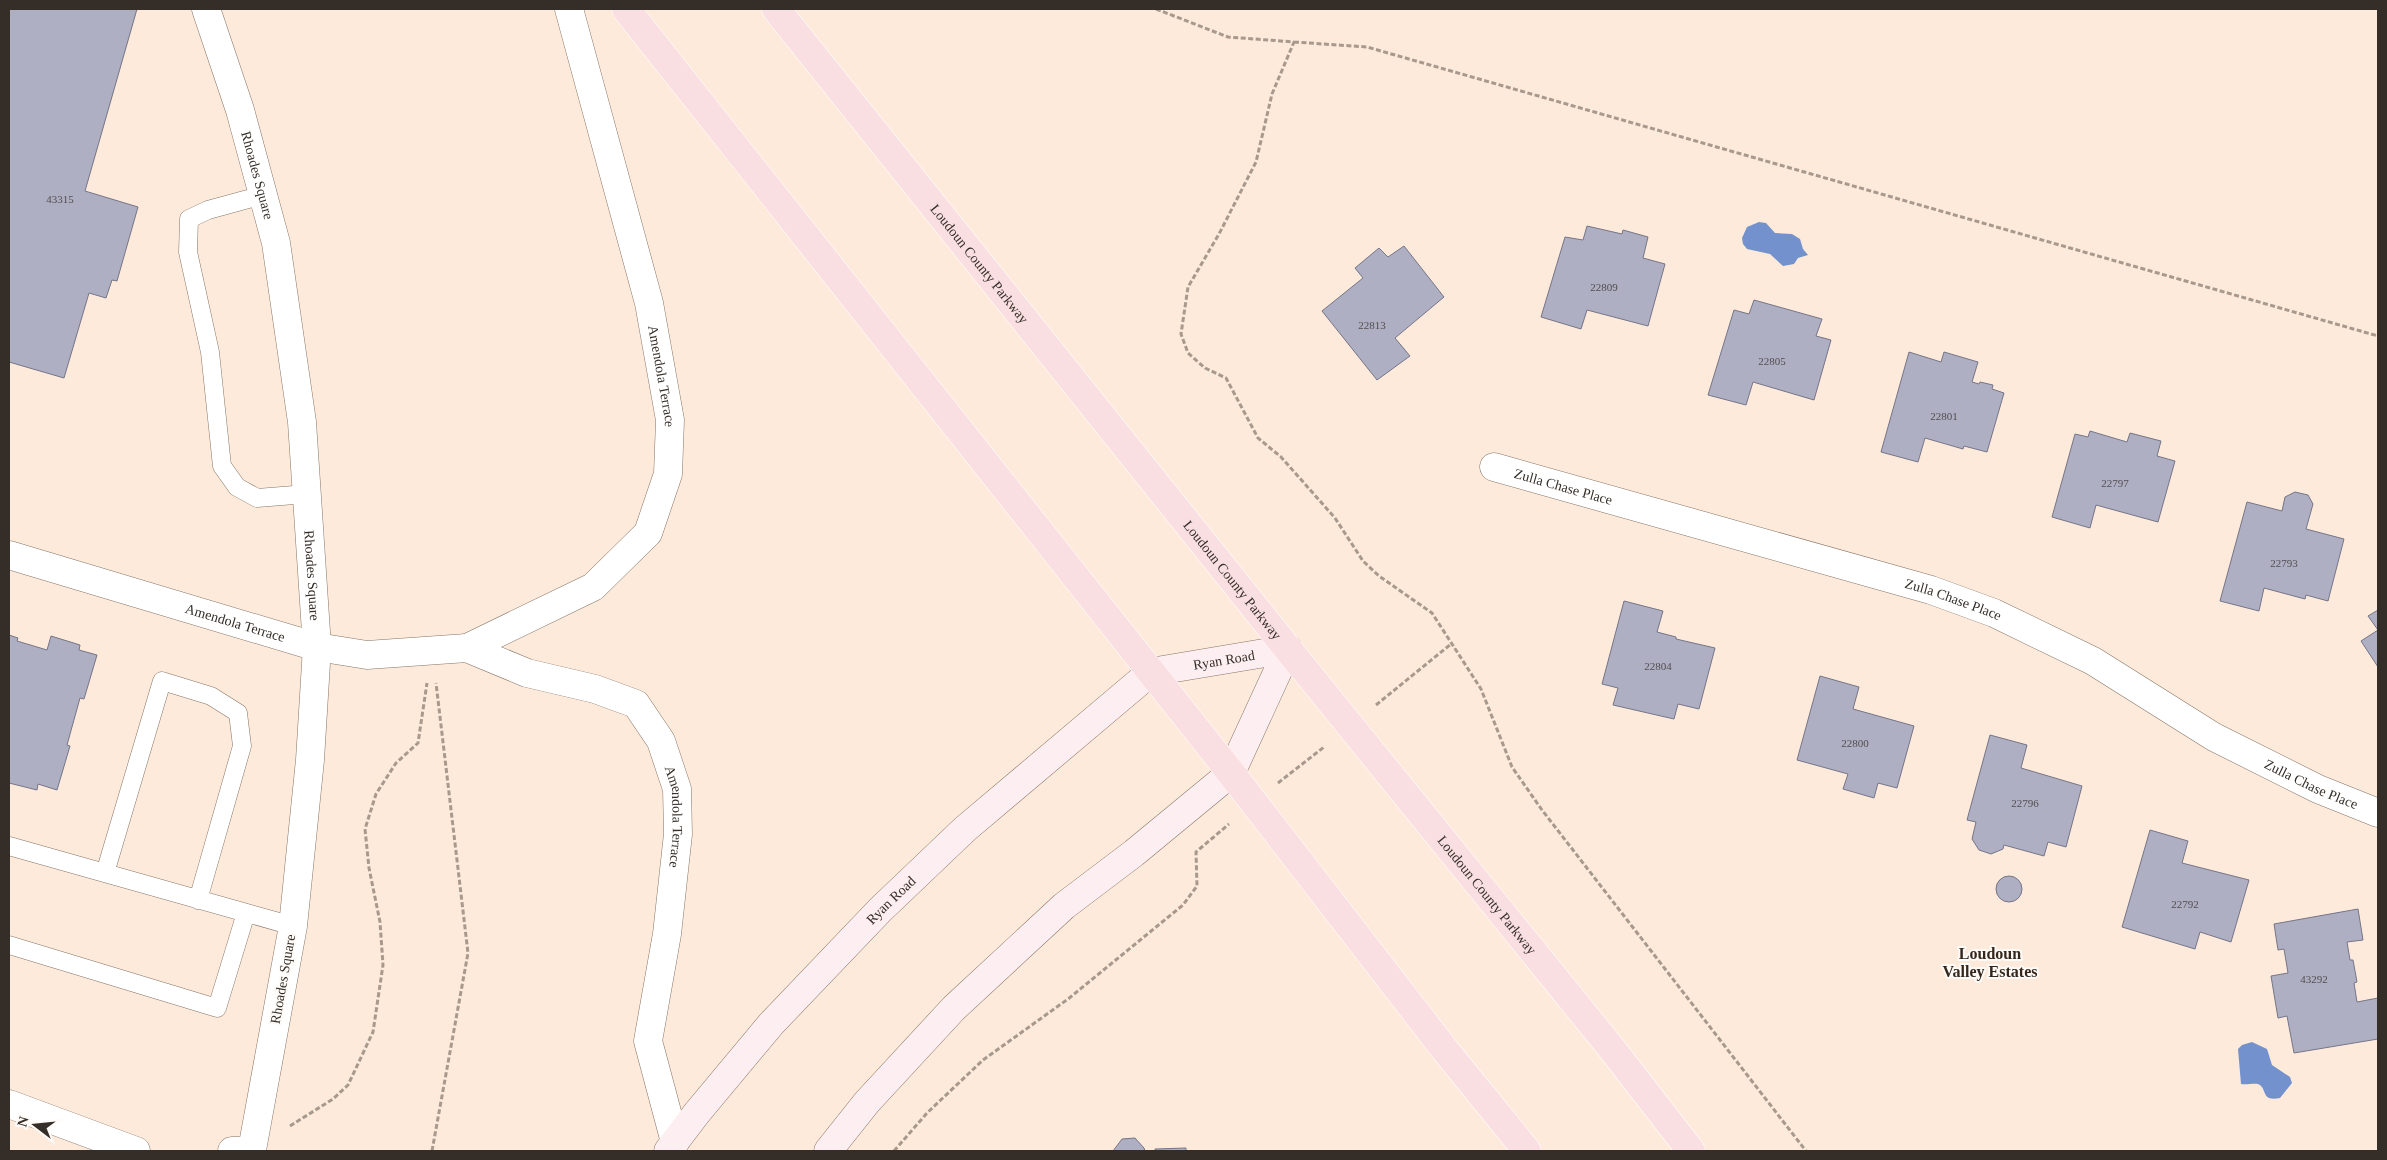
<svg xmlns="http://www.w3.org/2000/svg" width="2387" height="1160" font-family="'Times New Roman',serif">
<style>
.water{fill:#7291cd}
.building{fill:#aeafc3;stroke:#757588}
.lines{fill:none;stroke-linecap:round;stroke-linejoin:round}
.lane-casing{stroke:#857567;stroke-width:19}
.street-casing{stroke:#857567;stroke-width:29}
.secondary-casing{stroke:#857567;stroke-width:29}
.primary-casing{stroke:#fff;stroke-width:29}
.path{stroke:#a7998d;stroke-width:3;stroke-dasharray:5 2.5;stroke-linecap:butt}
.lane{stroke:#fff;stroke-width:18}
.street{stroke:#fff;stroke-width:28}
.secondary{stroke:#fdeff1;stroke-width:28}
.primary{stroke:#fadfe2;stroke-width:28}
.labels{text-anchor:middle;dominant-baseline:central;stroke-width:4;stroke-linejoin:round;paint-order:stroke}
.number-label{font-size:11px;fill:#534e4f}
.street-label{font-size:14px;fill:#352e28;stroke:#fefaf7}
.quarter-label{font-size:16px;font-weight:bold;fill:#35271b;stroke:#fefaf7}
</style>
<rect width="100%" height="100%" fill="#fdeada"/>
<path class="water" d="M 1759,222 L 1766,223 L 1775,233 L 1792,234 L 1800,239 L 1803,249 L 1808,255 L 1798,258 L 1794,264 L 1783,266 L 1770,254 L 1747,249 L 1743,244 L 1742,238 L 1747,227 Z
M 2252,1042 L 2267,1049 L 2272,1065 L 2290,1077 L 2292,1083 L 2280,1098 C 2260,1102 2268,1088 2258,1084 C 2254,1083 2246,1085 2241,1084 L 2238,1049 L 2242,1045 Z"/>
<path class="building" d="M 9,9 L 137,9 L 85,191 L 138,207 L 117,281 L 112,280 L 106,298 L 89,293 L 64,378 L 9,362 Z
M 1587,226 L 1622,234 L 1623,230 L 1648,237 L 1643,258 L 1665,264 L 1648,326 L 1587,310 L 1581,329 L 1541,317 L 1565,237 L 1583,240 Z
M 1404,246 L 1444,297 L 1395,338 L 1410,356 L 1377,380 L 1322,311 L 1363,278 L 1355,268 L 1379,248 L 1388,257 Z
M 1754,300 L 1822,319 L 1816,336 L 1831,340 L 1814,400 L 1753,382 L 1746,405 L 1708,395 L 1734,310 L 1749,314 Z
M 1909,352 L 1941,362 L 1944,352 L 1978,362 L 1972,382 L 1979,384 L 1980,382 L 1993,385 L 1992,389 L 2004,393 L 1987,452 L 1964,446 L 1963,449 L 1925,438 L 1918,462 L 1881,452 Z
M 2090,431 L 2127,442 L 2130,433 L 2161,441 L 2157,456 L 2175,461 L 2158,522 L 2096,505 L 2090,528 L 2052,517 L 2075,434 L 2088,437 Z
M 2295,492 L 2308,495 L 2313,504 L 2306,529 L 2344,539 L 2328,601 L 2306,595 L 2305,599 L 2264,588 L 2259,611 L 2220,601 L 2247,502 L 2282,511 L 2285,497 Z
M 1624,601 L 1663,611 L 1657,632 L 1676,637 L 1676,639 L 1715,648 L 1699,709 L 1678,704 L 1674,719 L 1613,705 L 1618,688 L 1602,684 Z
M 2378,610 L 2378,667 L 2361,641 L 2378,630 L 2368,616 Z
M 9,635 L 18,638 L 17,641 L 47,650 L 51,636 L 80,645 L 79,650 L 97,655 L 84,699 L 80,698 L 67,745 L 70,746 L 57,790 L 38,784 L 37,790 L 9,783 Z
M 1820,676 L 1859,687 L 1853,709 L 1914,726 L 1897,788 L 1878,783 L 1874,798 L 1843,789 L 1848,774 L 1797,760 Z
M 1990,735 L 2027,745 L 2021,768 L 2082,786 L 2066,847 L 2048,842 L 2044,856 L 2004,845 L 2003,849 L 1991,854 L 1979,850 L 1972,839 L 1976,822 L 1967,820 Z
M 2150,830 L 2188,841 L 2182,863 L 2249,880 L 2231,942 L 2200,932 L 2195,949 L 2122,927 Z
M1996 889a13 13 0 1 1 26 0a13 13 0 1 1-26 0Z
M 2358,909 L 2363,940 L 2347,942 L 2350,960 L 2353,960 L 2357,982 L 2354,983 L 2357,1002 L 2378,998 L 2378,1039 L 2294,1053 L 2287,1016 L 2278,1018 L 2271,976 L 2288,973 L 2284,949 L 2278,950 L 2274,924 Z
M 1135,1138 L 1144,1148 L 1145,1151 L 1113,1151 L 1122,1139 Z
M 1186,1148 L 1186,1151 L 1155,1151 L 1155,1149 Z"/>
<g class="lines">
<defs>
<path id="lane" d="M 263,195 L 208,210 L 189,219 L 188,252 L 210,352 L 222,466 L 237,487 L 257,498 L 307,494
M 9,846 L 293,926
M 105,873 L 162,681 L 211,696 L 238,713 L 242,746 L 198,900
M 9,945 L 217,1008 L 246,913"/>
<g id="street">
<path id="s1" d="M 206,9 L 240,110 L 276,243 L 302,422 L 317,647 L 310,760 L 293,926 L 252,1150 L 232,1151"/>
<path id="s2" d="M 569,9 L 649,303 L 670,420 L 668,474 L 648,533 L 593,587 L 467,648 L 527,673 L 595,689 L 636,704 L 661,741 L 677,789 L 678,834 L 667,934 L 648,1041 L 675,1142"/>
<path id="s3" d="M 1494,467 L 1931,590 L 1994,613 L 2093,661 L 2214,737 L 2318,789 L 2378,813"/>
<path id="s4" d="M 9,555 L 317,647 L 367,655 L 467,648"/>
<path d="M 9,1104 L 136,1151"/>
</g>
<g id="secondary">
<path id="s5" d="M 668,1151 L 696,1114 L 771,1024 L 880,910 L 965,829 L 1151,672 L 1288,649"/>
<path d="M 828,1151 L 867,1102 L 954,1008 L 1064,906 L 1134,853 L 1231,773 L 1288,649"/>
</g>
<g id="primary">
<path d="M 626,9 L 1231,773 L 1445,1050 L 1527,1151"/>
<path id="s6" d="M 776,9 L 1288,649 L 1612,1049 L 1691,1151"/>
</g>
</defs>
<use href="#lane" class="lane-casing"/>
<use href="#street" class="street-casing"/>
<use href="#secondary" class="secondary-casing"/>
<use href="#primary" class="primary-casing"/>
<path class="path" d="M 1156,9 L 1228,37 L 1294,42 L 1272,94 L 1256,162 L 1219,234 L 1188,287 L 1181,334 L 1188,353 L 1205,368 L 1226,378 L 1258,438 L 1281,457 L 1335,518 L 1363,561 L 1379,576 L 1432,613 L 1481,689 L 1512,767 L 1542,810 L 1806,1151
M 1294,42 L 1367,47 L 2378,336
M 1376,705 L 1451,644
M 1278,783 L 1324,747
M 290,1126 L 333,1099 L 348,1085 L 373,1032 L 383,965 L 380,922 L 369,868 L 365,829 L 376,794 L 396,763 L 418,743 L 427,683
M 432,1151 L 468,953 L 436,683
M 894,1151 L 927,1113 L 983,1060 L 1068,999 L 1183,905 L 1197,886 L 1196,852 L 1229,824"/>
<use href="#lane" class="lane"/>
<use href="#street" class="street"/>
<use href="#secondary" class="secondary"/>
<use href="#primary" class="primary"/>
</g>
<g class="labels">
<g class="number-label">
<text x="60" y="199">43315</text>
<text x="1604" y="287">22809</text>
<text x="1372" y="325">22813</text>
<text x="1772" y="361">22805</text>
<text x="1944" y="416">22801</text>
<text x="2115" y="483">22797</text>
<text x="2284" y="563">22793</text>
<text x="1658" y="666">22804</text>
<text x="1855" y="743">22800</text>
<text x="2025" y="803">22796</text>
<text x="2185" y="904">22792</text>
<text x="2314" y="979">43292</text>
</g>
<g class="street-label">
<text stroke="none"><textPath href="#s1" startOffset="174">Rhoades Square</textPath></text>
<text stroke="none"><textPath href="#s6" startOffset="326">Loudoun County Parkway</textPath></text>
<text stroke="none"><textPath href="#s2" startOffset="379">Amendola Terrace</textPath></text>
<text stroke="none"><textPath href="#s3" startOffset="72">Zulla Chase Place</textPath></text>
<text stroke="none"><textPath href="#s1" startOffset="579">Rhoades Square</textPath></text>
<text stroke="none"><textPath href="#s6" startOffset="731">Loudoun County Parkway</textPath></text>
<text stroke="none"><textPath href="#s3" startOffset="478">Zulla Chase Place</textPath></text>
<text stroke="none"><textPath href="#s4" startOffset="236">Amendola Terrace</textPath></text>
<text stroke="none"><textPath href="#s5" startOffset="756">Ryan Road</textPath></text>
<text stroke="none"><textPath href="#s3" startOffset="882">Zulla Chase Place</textPath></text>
<text stroke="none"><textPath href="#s2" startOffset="1058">Amendola Terrace</textPath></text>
<text stroke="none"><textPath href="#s6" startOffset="1136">Loudoun County Parkway</textPath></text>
<text stroke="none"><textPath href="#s5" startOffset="336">Ryan Road</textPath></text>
<text transform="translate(283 979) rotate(-80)">Rhoades Square</text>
</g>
<g class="quarter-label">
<text x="1990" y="953">Loudoun<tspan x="1990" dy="18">Valley Estates</tspan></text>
</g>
</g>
<rect width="2387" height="1160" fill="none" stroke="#352e28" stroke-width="20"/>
<g transform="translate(35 1125) rotate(286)" stroke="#fefaf7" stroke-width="4" paint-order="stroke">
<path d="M0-4L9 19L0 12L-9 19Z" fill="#352e28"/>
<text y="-8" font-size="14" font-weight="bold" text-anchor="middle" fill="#352e28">N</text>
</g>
</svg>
